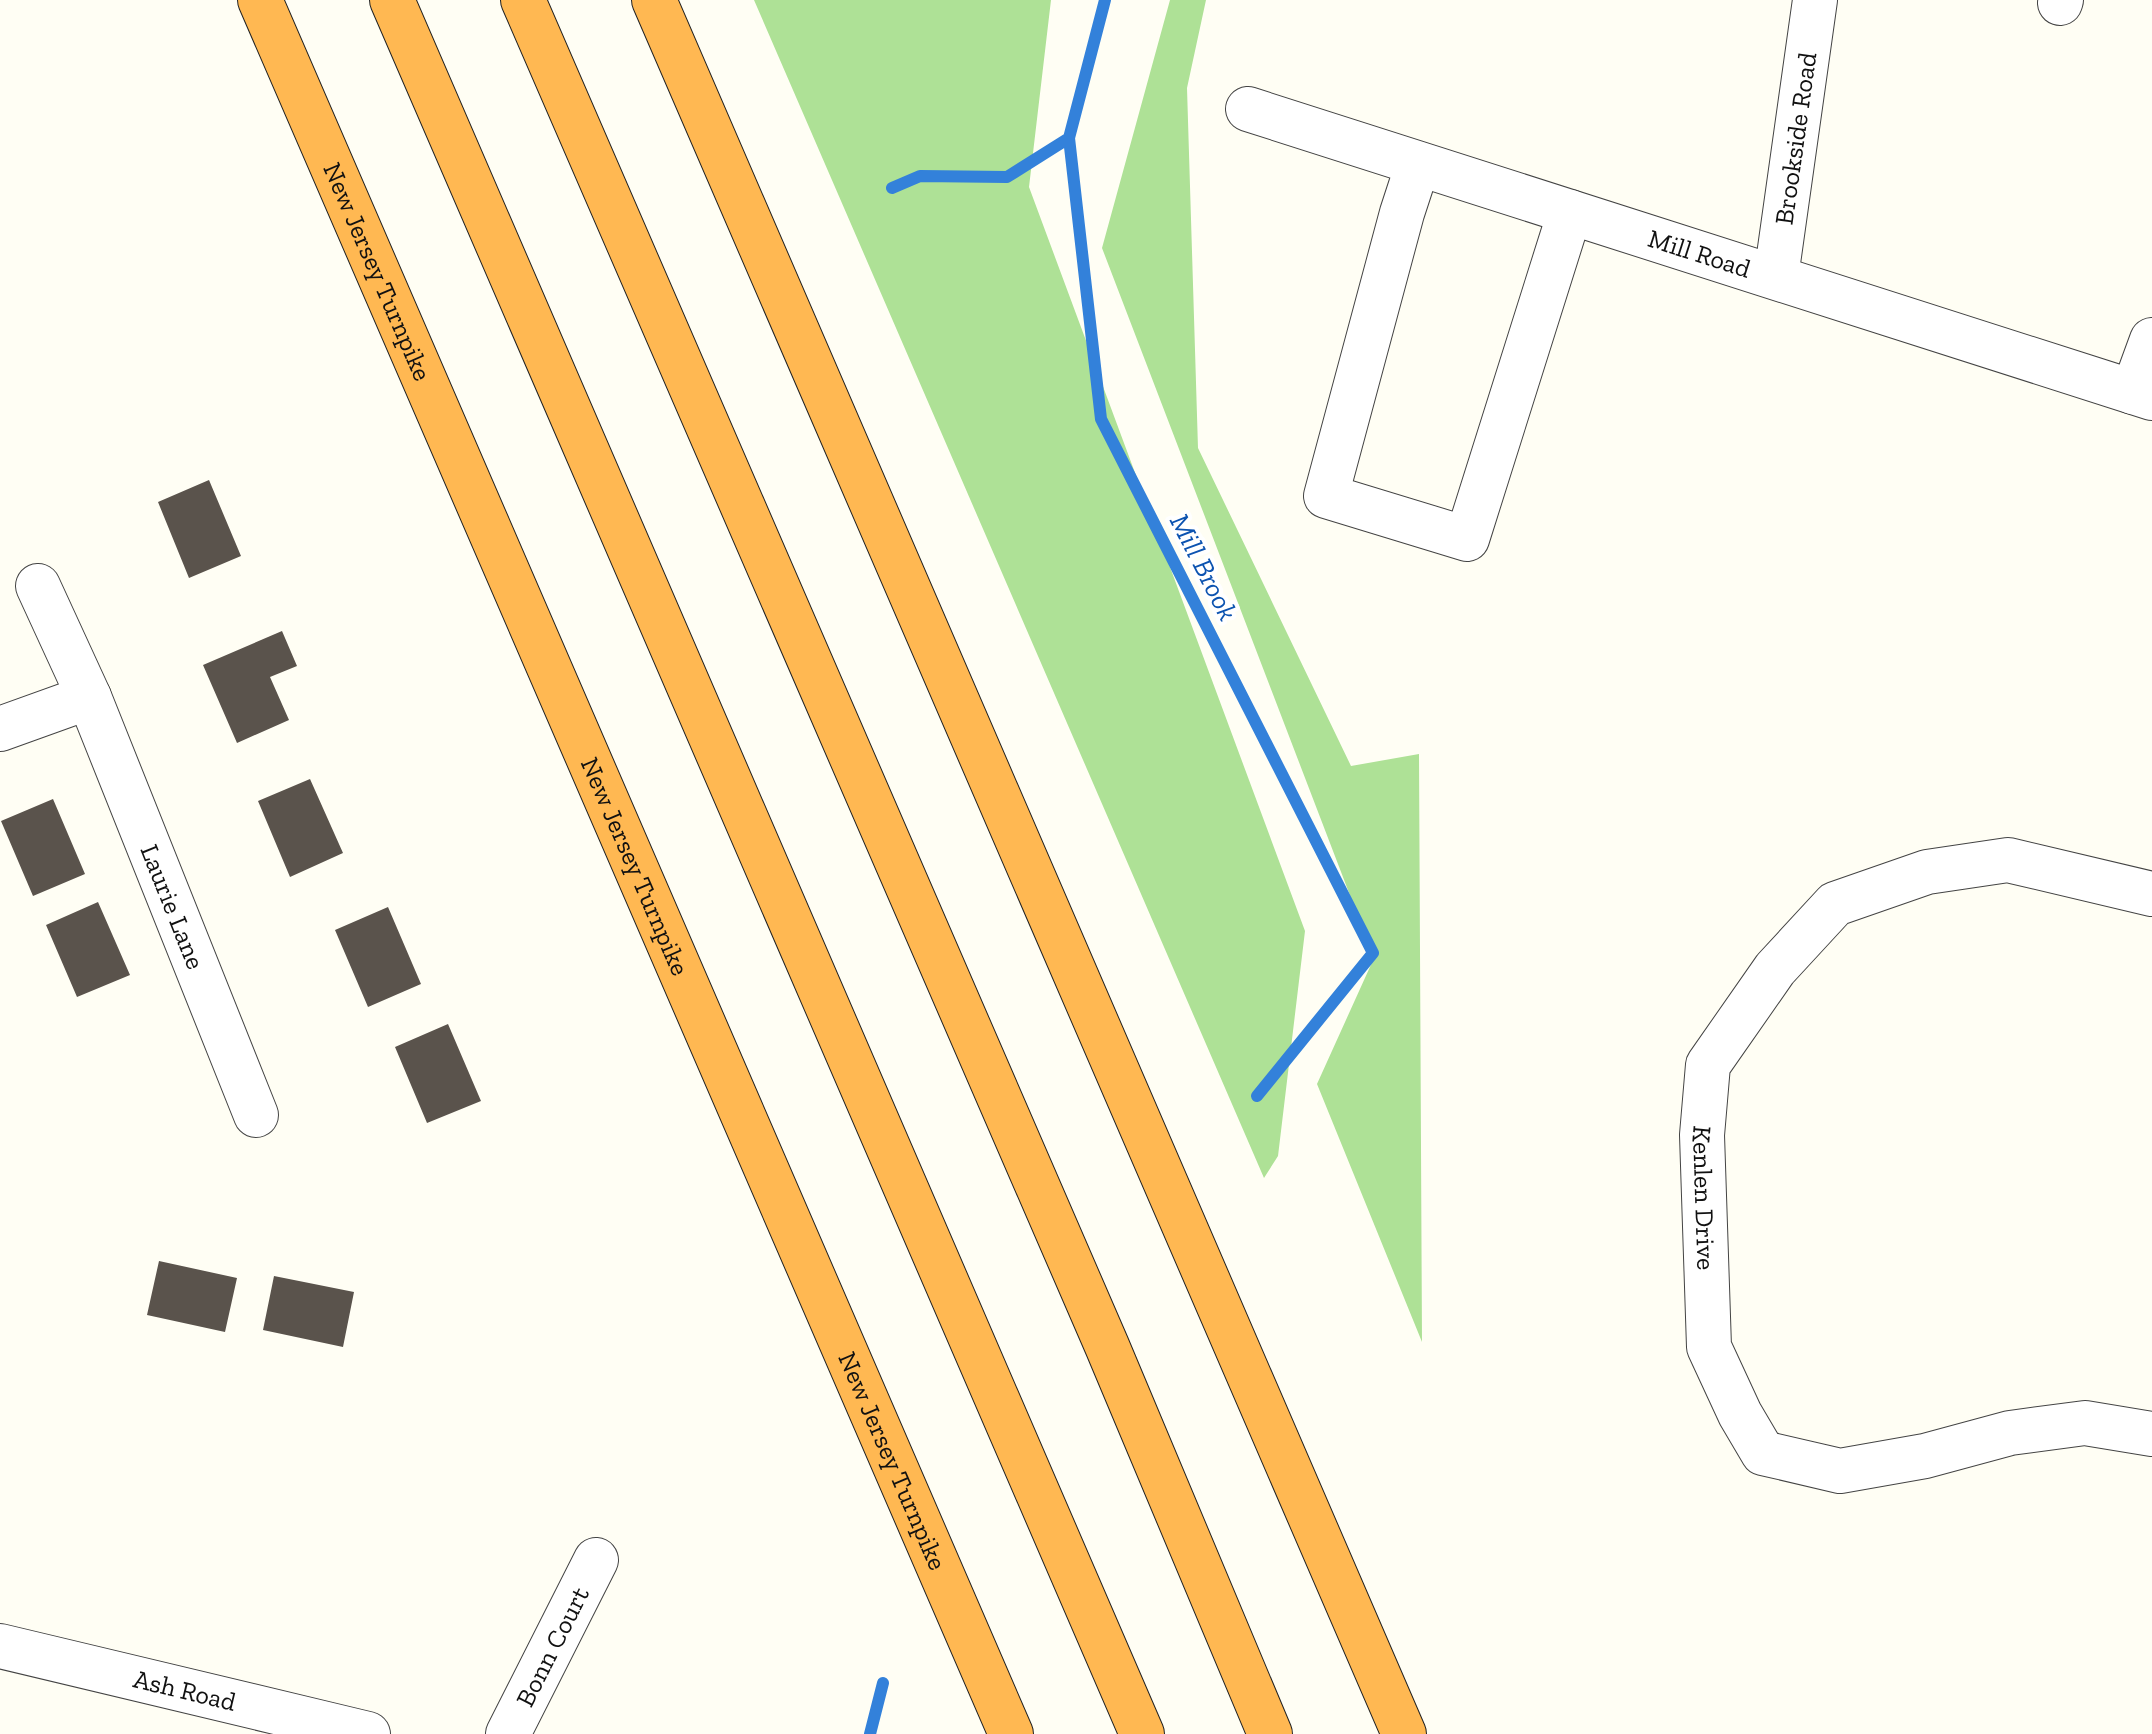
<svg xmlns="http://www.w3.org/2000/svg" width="2152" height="1734" font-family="'Zilla Slab',serif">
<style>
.forest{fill:#aee196}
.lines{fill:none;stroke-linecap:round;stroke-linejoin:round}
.stream{stroke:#3381da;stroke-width:12}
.building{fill:#5a534c}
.minor-casing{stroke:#444;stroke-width:46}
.highway-casing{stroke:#222;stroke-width:46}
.minor{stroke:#fff;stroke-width:44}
.highway{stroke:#ffb852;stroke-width:44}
.labels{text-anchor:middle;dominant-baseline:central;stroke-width:8;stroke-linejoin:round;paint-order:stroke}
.street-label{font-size:26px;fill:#111;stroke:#fff}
.water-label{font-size:28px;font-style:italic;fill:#0c53b0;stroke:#fff}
</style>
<rect width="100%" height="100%" fill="#fffef4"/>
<path class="forest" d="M 754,0 L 1051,0 L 1029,187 L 1305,931 L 1278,1156 L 1264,1178 Z
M 1170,0 L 1206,0 L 1187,88 L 1198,448 L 1351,766 L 1419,754 L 1422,1342 L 1317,1084 L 1374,958 L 1102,248 Z"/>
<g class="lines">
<path class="stream" d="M 1105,0 L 1069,138 L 1101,419 L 1373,953 L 1257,1096
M 892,188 L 920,176 L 1007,177 L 1069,138
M 870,1734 L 883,1683"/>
</g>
<path class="building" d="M 209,480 L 241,556 L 189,578 L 158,502 Z
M 282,631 L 297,666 L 270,677 L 289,720 L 237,743 L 203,665 Z
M 310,779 L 343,853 L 290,877 L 258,801 Z
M 53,799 L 85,874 L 33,896 L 1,821 Z
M 98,902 L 130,975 L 77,997 L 46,925 Z
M 388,907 L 421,984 L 368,1007 L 335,930 Z
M 448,1024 L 481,1101 L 427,1123 L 395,1047 Z
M 159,1261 L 237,1278 L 225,1332 L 147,1315 Z
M 274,1276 L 354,1292 L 343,1347 L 263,1330 Z"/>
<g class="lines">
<defs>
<g id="minor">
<path d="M 2060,3 L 2061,0"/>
<path id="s1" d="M 1248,109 L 2152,398"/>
<path d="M 1418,164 L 1402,213 L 1326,496 L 1467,539 L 1570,212"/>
<path id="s2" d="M 1776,277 L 1815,0"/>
<path d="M 2133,392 L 2152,340"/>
<path id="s3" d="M 38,586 L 89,697 L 256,1115"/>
<path d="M 0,729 L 89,697"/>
<path id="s4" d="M 2152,894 L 2008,860 L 1927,872 L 1835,904 L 1775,969 L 1708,1065 L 1702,1135 L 1709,1347 L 1740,1414 L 1763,1453 L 1840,1471 L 1925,1456 L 2010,1433 L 2085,1423 L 2152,1434"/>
<path id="s5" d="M 0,1646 L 368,1734"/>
<path id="s6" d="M 508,1734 L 596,1560"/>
</g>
<g id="highway">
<path id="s7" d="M 260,0 L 1011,1734"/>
<path d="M 392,0 L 1142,1734"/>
<path d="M 523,0 L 1107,1346 L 1270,1734"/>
<path d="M 654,0 L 1404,1734"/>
</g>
</defs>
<use href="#minor" class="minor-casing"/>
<use href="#highway" class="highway-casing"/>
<use href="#minor" class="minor"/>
<use href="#highway" class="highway"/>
</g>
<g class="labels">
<g class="street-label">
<text stroke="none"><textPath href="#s2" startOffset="140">Brookside Road</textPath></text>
<text stroke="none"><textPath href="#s1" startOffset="474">Mill Road</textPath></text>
<text stroke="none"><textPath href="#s7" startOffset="296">New Jersey Turnpike</textPath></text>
<text stroke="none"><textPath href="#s7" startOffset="944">New Jersey Turnpike</textPath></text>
<text stroke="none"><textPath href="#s3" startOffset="348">Laurie Lane</textPath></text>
<text stroke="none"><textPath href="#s4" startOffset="666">Kenlen Drive</textPath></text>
<text stroke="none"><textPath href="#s7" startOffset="1592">New Jersey Turnpike</textPath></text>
<text stroke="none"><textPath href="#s6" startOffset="98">Bonn Court</textPath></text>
<text stroke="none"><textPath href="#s5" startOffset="190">Ash Road</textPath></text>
</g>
<g class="water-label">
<text transform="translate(1204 567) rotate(63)">Mill Brook</text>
</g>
</g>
</svg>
